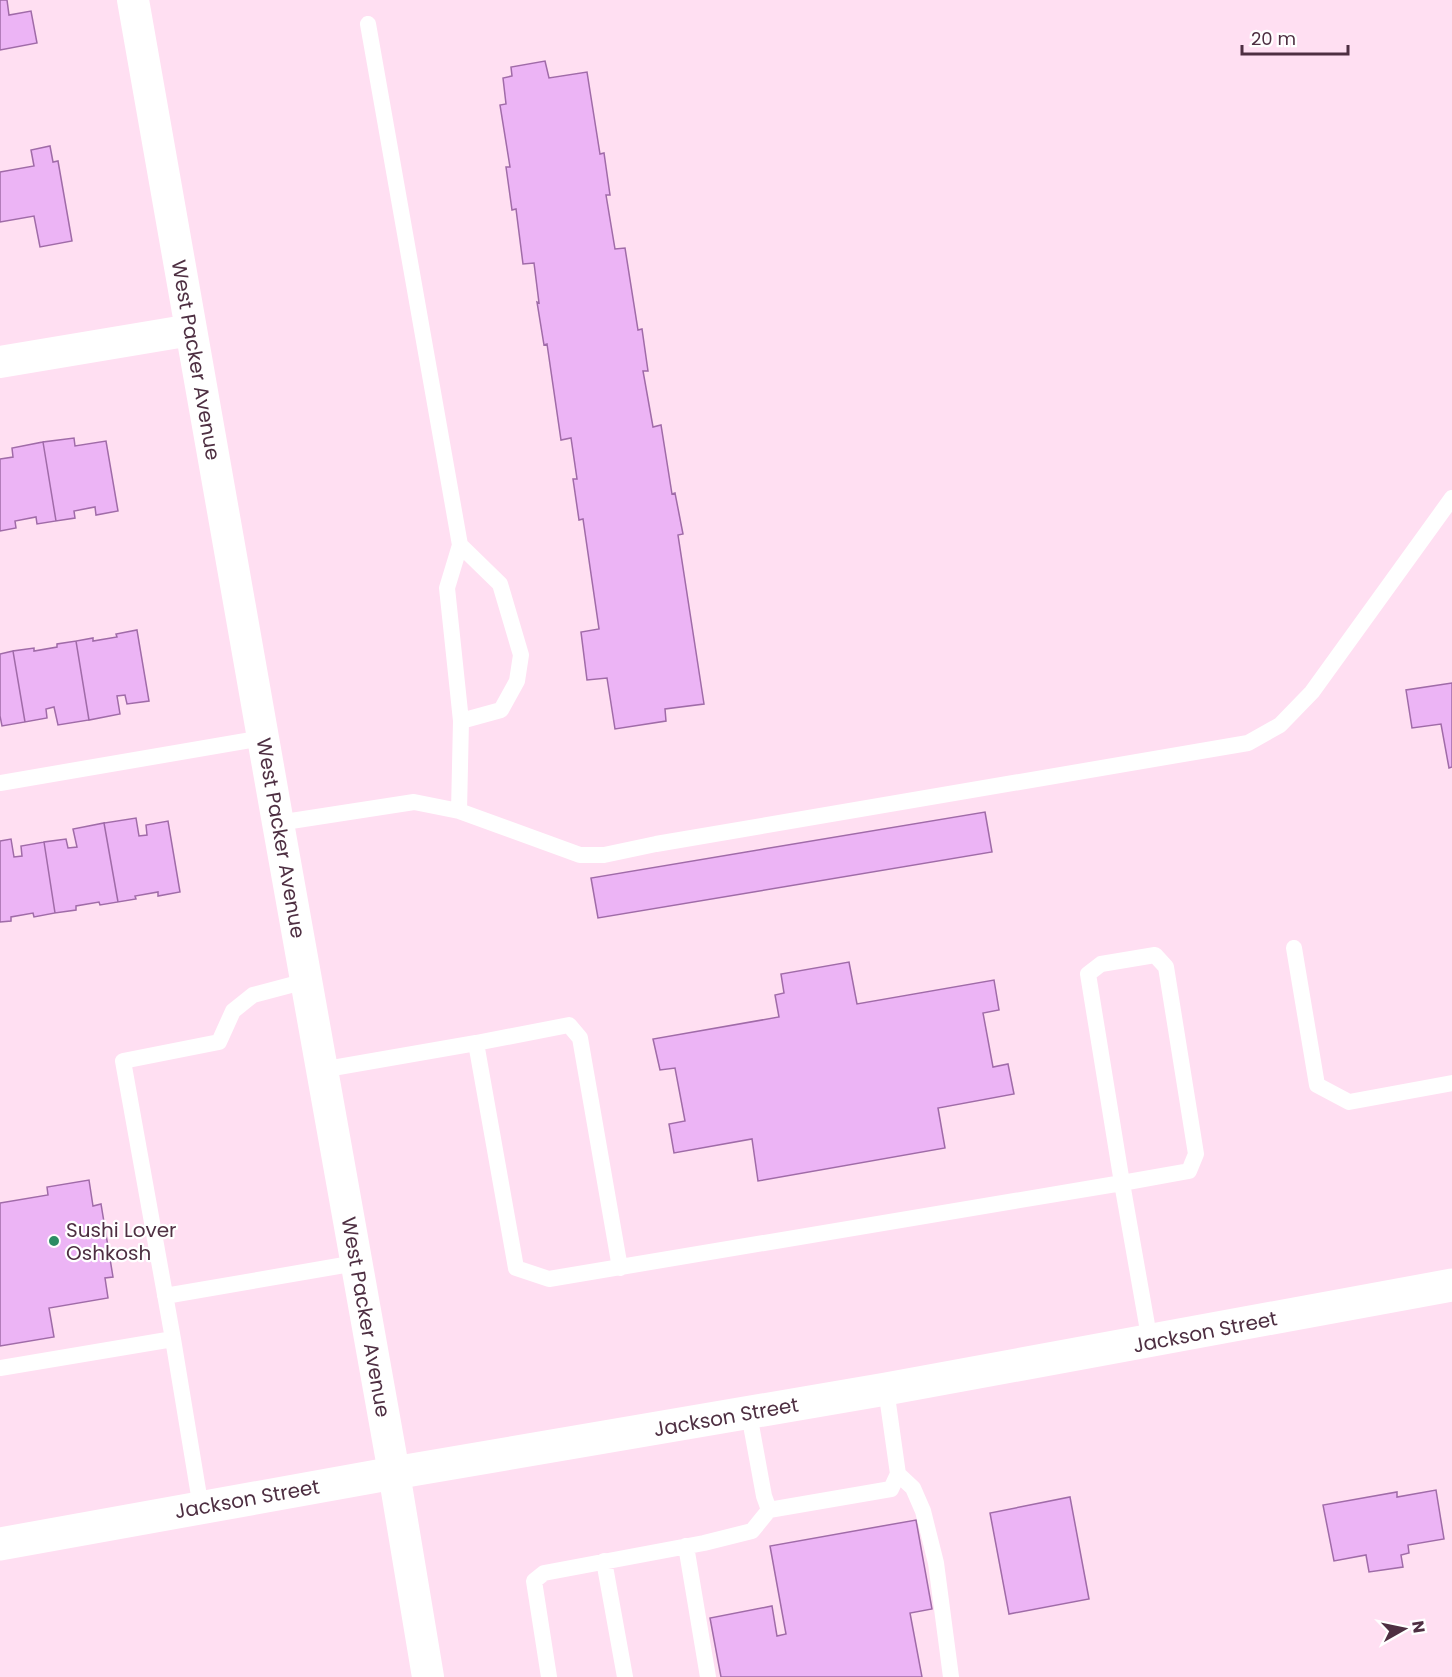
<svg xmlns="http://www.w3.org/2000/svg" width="1452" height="1677" font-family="Poppins,sans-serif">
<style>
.building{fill:#ecb4f5;stroke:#a06ba8;stroke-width:1.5}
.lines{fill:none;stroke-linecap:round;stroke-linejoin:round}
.service{stroke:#fff;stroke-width:16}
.minor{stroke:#fff;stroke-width:32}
.primary{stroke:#fff;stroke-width:33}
.poi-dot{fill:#2c8c64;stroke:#fff;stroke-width:2}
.labels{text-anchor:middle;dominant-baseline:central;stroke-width:4.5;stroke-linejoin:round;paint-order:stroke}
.street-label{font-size:20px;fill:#4e2f42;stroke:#fff}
.poi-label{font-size:20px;fill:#4e2f42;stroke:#fff;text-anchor:start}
</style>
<rect width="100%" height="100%" fill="#ffdff2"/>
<path class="building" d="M 0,0 L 7,0 L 9,15 L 31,11 L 37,43 L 0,50 Z
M 545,61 L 549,78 L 587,72 L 600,154 L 604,153 L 610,195 L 606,195 L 615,249 L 625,248 L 638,330 L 642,329 L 648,371 L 643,371 L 653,427 L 661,425 L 672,494 L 675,493 L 683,534 L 678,535 L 704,704 L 665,709 L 666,721 L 615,729 L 607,678 L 587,680 L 581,632 L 599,629 L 583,519 L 579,520 L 573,479 L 577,479 L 571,438 L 561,440 L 547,344 L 544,345 L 537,302 L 539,303 L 534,263 L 523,264 L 516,209 L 512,210 L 506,167 L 510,167 L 500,105 L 506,104 L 503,78 L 512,76 L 511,67 Z
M 50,146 L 53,162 L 58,161 L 72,241 L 40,247 L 34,216 L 0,222 L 0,172 L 34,166 L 31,150 Z
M 74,438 L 75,446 L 106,441 L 118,511 L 96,515 L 95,507 L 74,511 L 75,518 L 56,521 L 43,442 Z
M 43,442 L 56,521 L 37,524 L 36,517 L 15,521 L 16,528 L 0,531 L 0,459 L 13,457 L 12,448 Z
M 137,630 L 149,701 L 127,704 L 125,695 L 117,696 L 120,714 L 89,720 L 76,641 L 93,638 L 93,641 L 117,637 L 116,634 Z
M 76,641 L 89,720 L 58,725 L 54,707 L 46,709 L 47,718 L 25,722 L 13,651 L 34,648 L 34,651 L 57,647 L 57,644 Z
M 13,651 L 25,722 L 2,726 L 0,716 L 0,654 Z
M 1452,683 L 1452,767 L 1449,768 L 1441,724 L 1412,728 L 1406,690 Z
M 985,812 L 992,852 L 598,918 L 591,878 Z
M 136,818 L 139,836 L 147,835 L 146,825 L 168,821 L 180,892 L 158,896 L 158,892 L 135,896 L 136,899 L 118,902 L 104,823 Z
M 104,823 L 118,902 L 100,905 L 99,902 L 76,906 L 76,910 L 55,913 L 44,842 L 66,839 L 68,848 L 77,847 L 73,829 Z
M 11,839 L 14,857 L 22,856 L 21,846 L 44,842 L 55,913 L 34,917 L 33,913 L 11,917 L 11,921 L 0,922 L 0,841 Z
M 849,962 L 857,1004 L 994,980 L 999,1010 L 983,1013 L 993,1067 L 1008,1064 L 1014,1094 L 938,1108 L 945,1148 L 758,1181 L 752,1139 L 674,1153 L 669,1124 L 685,1121 L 675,1068 L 660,1070 L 653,1039 L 779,1017 L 775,995 L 784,993 L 781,974 Z
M 89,1180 L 93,1206 L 101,1204 L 113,1277 L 105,1278 L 108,1298 L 49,1308 L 54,1337 L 0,1346 L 0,1203 L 48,1195 L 47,1187 Z
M 1436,1490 L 1444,1539 L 1408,1545 L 1409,1553 L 1401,1555 L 1403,1567 L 1369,1572 L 1366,1555 L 1334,1561 L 1323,1505 L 1397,1492 L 1397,1497 Z
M 1070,1497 L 1089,1599 L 1009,1614 L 990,1513 Z
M 916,1520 L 932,1609 L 910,1613 L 922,1677 L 721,1677 L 710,1618 L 772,1606 L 777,1636 L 786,1634 L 770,1546 Z"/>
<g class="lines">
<path class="service" d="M 368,24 L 460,545 L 447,588 L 461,721 L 459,811
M 460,545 L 500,584 L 521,655 L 517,681 L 501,710 L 461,721
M 0,783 L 263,738
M 278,823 L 414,802 L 459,811 L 580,855 L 604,855 L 656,844 L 1248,743 L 1280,725 L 1312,692 L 1452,498
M 1294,948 L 1317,1085 L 1349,1102 L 1452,1083
M 476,1043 L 569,1025 L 580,1038 L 620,1268
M 321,1070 L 476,1043 L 516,1268 L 549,1279 L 1122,1183 L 1189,1171 L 1196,1154 L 1166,967 L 1155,955 L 1101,964 L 1088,974 L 1122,1183 L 1150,1342
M 165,1296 L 356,1263
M 0,1368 L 173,1339
M 749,1414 L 764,1496 L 769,1510
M 898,1474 L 913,1488 L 923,1511 L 936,1563 L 951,1677
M 201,1508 L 173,1339 L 123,1061 L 219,1042 L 233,1011 L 253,995 L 306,981
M 686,1546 L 708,1677
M 604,1561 L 625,1677
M 549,1677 L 534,1581 L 544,1573 L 704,1543 L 752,1531 L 769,1510 L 891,1489 L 898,1474 L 886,1389"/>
<path class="minor" d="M 133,0 L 278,823 L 394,1473 L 428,1677
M 0,362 L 191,330"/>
<path class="primary" d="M 0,1544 L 394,1473 L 886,1389 L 1452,1285"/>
</g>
<circle class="poi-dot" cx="54" cy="1241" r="6"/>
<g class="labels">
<g class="street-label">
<text transform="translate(196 360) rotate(80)">West Packer Avenue</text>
<text transform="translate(281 838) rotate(80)">West Packer Avenue</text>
<text transform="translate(366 1317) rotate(80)">West Packer Avenue</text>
<text transform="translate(1205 1332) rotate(-11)">Jackson Street</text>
<text transform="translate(726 1417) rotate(-10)">Jackson Street</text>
<text transform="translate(247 1499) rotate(-10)">Jackson Street</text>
</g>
<g class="poi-label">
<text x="66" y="1230">Sushi Lover<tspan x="66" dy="23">Oshkosh</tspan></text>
</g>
</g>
<g transform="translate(1404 1629) rotate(81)" stroke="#ffffff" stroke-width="4.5" paint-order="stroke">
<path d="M0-4.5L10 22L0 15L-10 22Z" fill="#4e2f42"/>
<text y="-9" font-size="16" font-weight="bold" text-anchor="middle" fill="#4e2f42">N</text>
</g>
<path d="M1242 45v9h106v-9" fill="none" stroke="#4e2f42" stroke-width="3"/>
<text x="1251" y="45" font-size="18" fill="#4e2f42" stroke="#ffffff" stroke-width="4.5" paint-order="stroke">20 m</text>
</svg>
